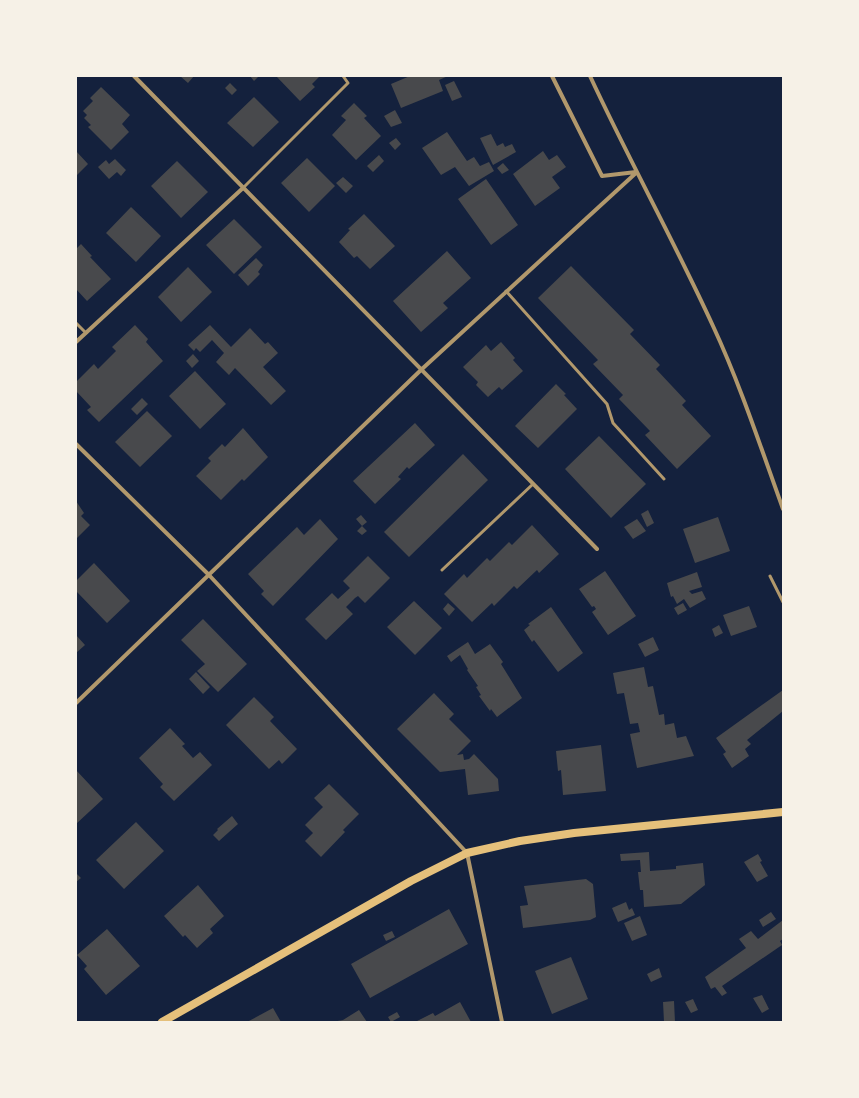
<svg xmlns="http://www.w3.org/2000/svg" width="859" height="1098" font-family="'Alegreya Sans',sans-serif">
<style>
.building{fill:#48494c}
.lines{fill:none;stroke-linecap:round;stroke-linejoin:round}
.service{stroke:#b1986c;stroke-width:3}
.minor{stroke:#b1986c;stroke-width:4}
.secondary{stroke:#e5c07b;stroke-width:8}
</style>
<rect width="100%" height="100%" fill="#14213d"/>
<path class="building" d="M 180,76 L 194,76 L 188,83 Z
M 250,76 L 259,76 L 254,81 Z
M 276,76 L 320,76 L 312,84 L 315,87 L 300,101 Z
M 410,76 L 448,76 L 439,80 L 443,91 L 401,108 L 391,84 Z
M 454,81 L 462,97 L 452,101 L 445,85 Z
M 230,83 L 237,90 L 232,95 L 225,88 Z
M 101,87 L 130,115 L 122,124 L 129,132 L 111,150 L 88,127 L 91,125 L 84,118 L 87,115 L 83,111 L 93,101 L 90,98 Z
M 254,97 L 279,122 L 253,147 L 227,123 Z
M 354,103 L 367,116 L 364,118 L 381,136 L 356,160 L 332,135 L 346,120 L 341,116 Z
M 395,110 L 402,123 L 391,127 L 384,116 Z
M 447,132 L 467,161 L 474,157 L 480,166 L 489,162 L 494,171 L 469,186 L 455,167 L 441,175 L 422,148 Z
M 491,134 L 497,146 L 503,143 L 505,147 L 512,144 L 516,152 L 493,165 L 480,138 Z
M 396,138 L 401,144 L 395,150 L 389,143 Z
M 76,151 L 88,164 L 76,176 Z
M 543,151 L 549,160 L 557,155 L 566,167 L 552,177 L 560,188 L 535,206 L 513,174 Z
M 379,155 L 384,161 L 373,172 L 367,166 Z
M 307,158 L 335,186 L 309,212 L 281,183 Z
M 115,159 L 126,170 L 121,176 L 117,172 L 109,179 L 98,167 L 106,160 L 109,164 Z
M 177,161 L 208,192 L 181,218 L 151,186 Z
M 503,163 L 509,170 L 502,174 L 497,168 Z
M 343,177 L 353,186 L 346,193 L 336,183 Z
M 486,179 L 518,225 L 491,245 L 458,199 Z
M 131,207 L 161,236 L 136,262 L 106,233 Z
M 364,214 L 395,246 L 370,269 L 357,256 L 354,258 L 339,242 L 350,230 L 348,229 Z
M 234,219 L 262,247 L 234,274 L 206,245 Z
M 81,244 L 92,256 L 90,257 L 111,279 L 87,301 L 76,289 L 76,249 Z
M 447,251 L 471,278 L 443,303 L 448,308 L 421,332 L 393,301 Z
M 256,258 L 263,265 L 258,272 L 260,274 L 248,286 L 238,275 Z
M 571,266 L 634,330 L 630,334 L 660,365 L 656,369 L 686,401 L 682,405 L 711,436 L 677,469 L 645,435 L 650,431 L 619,399 L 623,395 L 593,364 L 598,360 L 538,298 Z
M 188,267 L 212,292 L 181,322 L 158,297 Z
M 135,325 L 148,339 L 146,342 L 163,361 L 99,422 L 87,410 L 91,407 L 76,391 L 76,382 L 94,364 L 98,369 L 116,351 L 112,347 Z
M 210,325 L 231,347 L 250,328 L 265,344 L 268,342 L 278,353 L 263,367 L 286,391 L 271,405 L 235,368 L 229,375 L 216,362 L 224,353 L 212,340 L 200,352 L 196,348 L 194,351 L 188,345 Z
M 501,342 L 515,358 L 513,360 L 523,371 L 502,390 L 499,387 L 488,397 L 476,385 L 478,382 L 463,367 L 486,345 L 491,351 Z
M 193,354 L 199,361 L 192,368 L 186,361 Z
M 195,371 L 226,404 L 200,429 L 169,396 Z
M 556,384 L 566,394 L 564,395 L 577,409 L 538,448 L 515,426 Z
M 142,398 L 148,404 L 137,415 L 131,409 Z
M 147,411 L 172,436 L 140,467 L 115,442 Z
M 415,423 L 435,445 L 409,469 L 407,467 L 398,477 L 401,479 L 375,504 L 353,481 Z
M 243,428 L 268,457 L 244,481 L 242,479 L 221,500 L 196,476 L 211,461 L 208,458 L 222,444 L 225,447 Z
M 599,436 L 646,484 L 611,518 L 565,469 Z
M 463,454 L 488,480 L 409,557 L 384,532 Z
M 76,501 L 84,513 L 81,516 L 90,525 L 76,539 Z
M 648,510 L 654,523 L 647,527 L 641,514 Z
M 361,515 L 367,522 L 362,526 L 356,519 Z
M 718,517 L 730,551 L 695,563 L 683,529 Z
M 320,519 L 338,539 L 273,606 L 261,594 L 264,591 L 248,574 L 297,527 L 304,535 Z
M 637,519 L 646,531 L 633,539 L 624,527 Z
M 532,525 L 559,554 L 539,573 L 537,570 L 517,589 L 514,586 L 494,606 L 492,603 L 472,622 L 444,594 L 464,574 L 467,578 L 487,558 L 490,561 L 509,542 L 512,545 Z
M 362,526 L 367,531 L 362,535 L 357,531 Z
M 368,556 L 390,578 L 365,603 L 358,596 L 355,598 L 346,607 L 353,614 L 326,640 L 305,619 L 332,593 L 338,599 L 350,588 L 343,581 Z
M 94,563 L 130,601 L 107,623 L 76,591 L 76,581 Z
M 605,571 L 636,616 L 608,635 L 592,612 L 596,609 L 594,606 L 592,607 L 579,589 Z
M 697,572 L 702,587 L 689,591 L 692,594 L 702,591 L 706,599 L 690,608 L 684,599 L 677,604 L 673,596 L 671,597 L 667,583 Z
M 414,601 L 442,628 L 415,655 L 387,627 Z
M 448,603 L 455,609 L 449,616 L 443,609 Z
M 683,603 L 687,610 L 678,615 L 674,608 Z
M 749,606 L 757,627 L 731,636 L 723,615 Z
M 551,607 L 583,653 L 558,672 L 534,640 L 532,642 L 524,630 L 530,625 L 528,624 Z
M 203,619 L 247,664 L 218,692 L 197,671 L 205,664 L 181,640 Z
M 719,625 L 723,633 L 715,637 L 712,629 Z
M 76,635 L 85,645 L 76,653 Z
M 653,637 L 659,650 L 645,657 L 638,644 Z
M 468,642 L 475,654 L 490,644 L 503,662 L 501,664 L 522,698 L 497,717 L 491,709 L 490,711 L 479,696 L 481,695 L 476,687 L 478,686 L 467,670 L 468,669 L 460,655 L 451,662 L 447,656 Z
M 644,667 L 648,687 L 653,686 L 659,715 L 664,714 L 665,725 L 674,723 L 677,738 L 686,736 L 694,756 L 637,768 L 630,734 L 640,732 L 638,723 L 630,724 L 624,693 L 617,694 L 613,673 Z
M 196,672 L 210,687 L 203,694 L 189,679 Z
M 783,690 L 783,711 L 747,740 L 751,744 L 745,749 L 749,756 L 732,768 L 723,754 L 726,752 L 716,738 Z
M 434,693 L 454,714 L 449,719 L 471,741 L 457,755 L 463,754 L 464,760 L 469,759 L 474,754 L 498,779 L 499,791 L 468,795 L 465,769 L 440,772 L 397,729 Z
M 254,697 L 274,717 L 270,721 L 297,749 L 282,764 L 279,760 L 269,769 L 226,725 Z
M 170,728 L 185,744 L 182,746 L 193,758 L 200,752 L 212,765 L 174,801 L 160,787 L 163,784 L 139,758 Z
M 601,745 L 606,791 L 563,795 L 561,770 L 558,771 L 556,751 Z
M 76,770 L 103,799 L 76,824 Z
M 329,784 L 359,814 L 343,830 L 345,832 L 321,857 L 305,841 L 313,833 L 305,825 L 323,807 L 314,798 Z
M 232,816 L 238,824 L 219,841 L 213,835 L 218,830 L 217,829 Z
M 136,822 L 164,851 L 124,889 L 96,860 Z
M 649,852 L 650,871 L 676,869 L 676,866 L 703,863 L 705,885 L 681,904 L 644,907 L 643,890 L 640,890 L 638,872 L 641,872 L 640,860 L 621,861 L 620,854 Z
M 758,854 L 762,861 L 760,862 L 768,876 L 757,882 L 744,862 Z
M 76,873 L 81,878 L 76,882 Z
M 586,879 L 593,884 L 596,917 L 590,920 L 523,928 L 520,906 L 528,905 L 524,886 Z
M 198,885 L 224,916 L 210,929 L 213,933 L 197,948 L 185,935 L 183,937 L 164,916 Z
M 626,902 L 629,910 L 632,908 L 635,915 L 618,922 L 612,908 Z
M 449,909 L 468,944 L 370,998 L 351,964 Z
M 771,912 L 776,919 L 763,927 L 759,920 Z
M 640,916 L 647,935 L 632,941 L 624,923 Z
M 783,920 L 783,939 L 780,941 L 782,945 L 722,986 L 727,993 L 722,996 L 715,987 L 711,989 L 705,977 L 746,948 L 739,939 L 751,931 L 758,939 Z
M 107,929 L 140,966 L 106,995 L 84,969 L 87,966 L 77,955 Z
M 392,931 L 395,937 L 386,941 L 383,935 Z
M 571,957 L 588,999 L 552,1014 L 535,971 Z
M 659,968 L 662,977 L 651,982 L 647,974 Z
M 762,995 L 769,1009 L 762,1013 L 753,998 Z
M 693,999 L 698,1010 L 691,1013 L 685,1002 Z
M 674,1001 L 675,1022 L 664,1022 L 663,1002 Z
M 460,1002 L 471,1022 L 415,1022 L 433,1013 L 435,1016 Z
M 273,1008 L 281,1022 L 247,1022 Z
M 359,1010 L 367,1022 L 332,1022 L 343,1020 Z
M 397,1012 L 400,1017 L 391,1022 L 388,1017 Z"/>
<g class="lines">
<path class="service" d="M 243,188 L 348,83 L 343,76
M 506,291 L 607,404 L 613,423 L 664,479
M 76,323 L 86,333
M 442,570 L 533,484
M 770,576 L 783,602"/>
<path class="minor" d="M 134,76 L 597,549
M 552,76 L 602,176 L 636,172
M 590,76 C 629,160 674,241 713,326 C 740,384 761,448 783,509
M 76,342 L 243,188
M 76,444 L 209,575 L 467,853 L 502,1022
M 76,703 L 422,369 L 637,172"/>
<path class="secondary" d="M 162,1022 L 411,881 L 467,853 L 520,841 L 574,833 L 783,812"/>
</g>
<rect width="859" height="1098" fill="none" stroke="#f6f1e7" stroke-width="154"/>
</svg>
